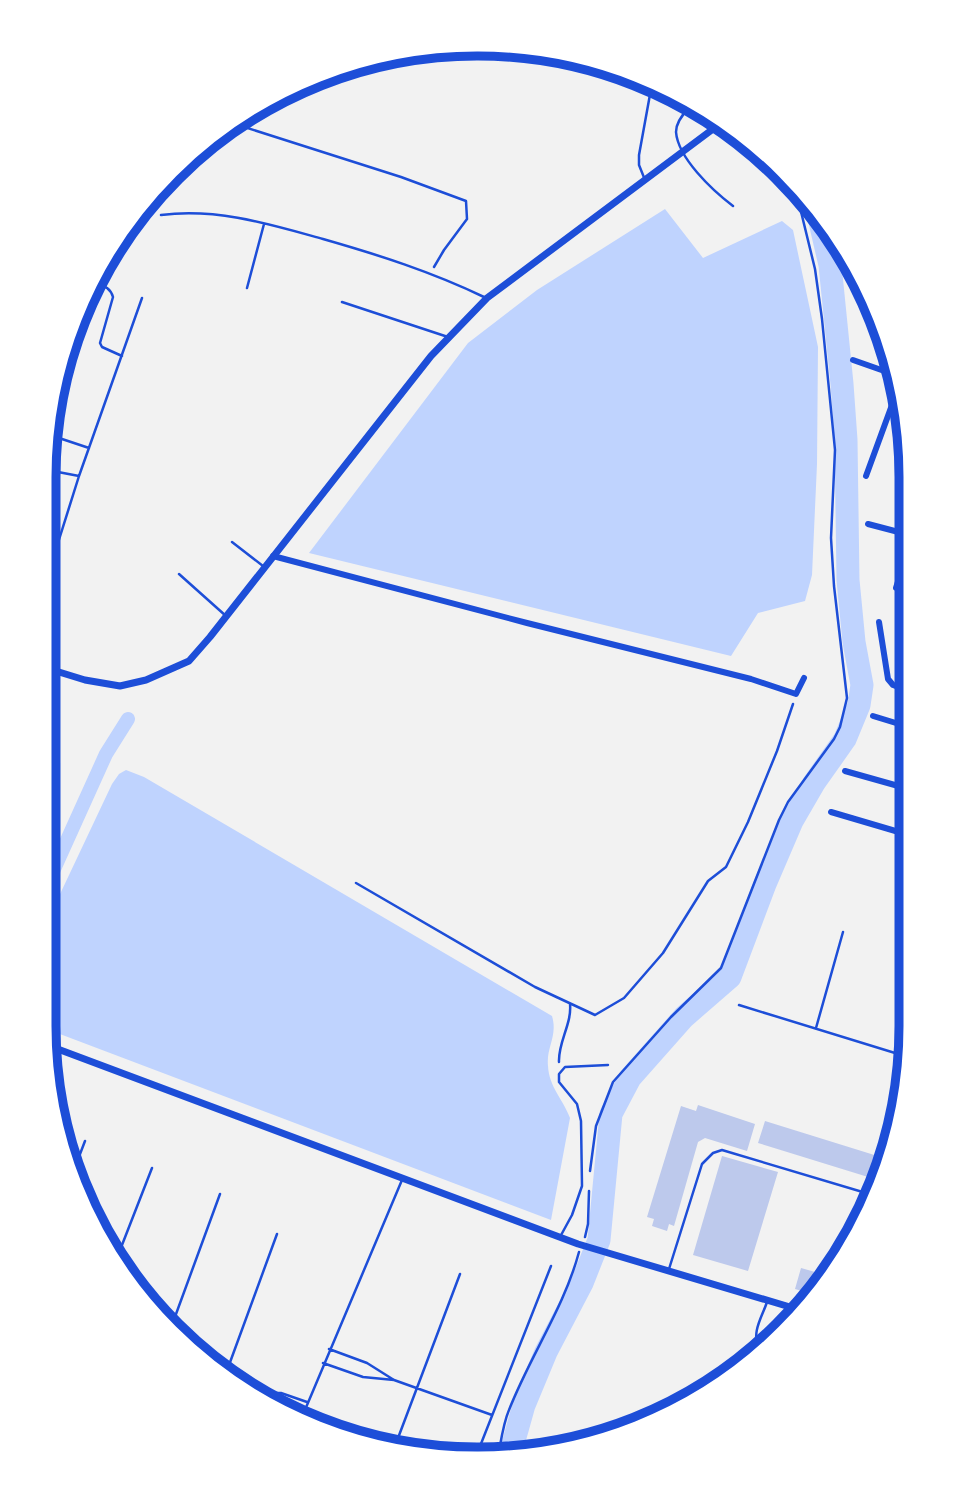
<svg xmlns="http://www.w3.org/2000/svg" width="955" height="1503" font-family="Helvetica,sans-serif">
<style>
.water{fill:#bfd3fe}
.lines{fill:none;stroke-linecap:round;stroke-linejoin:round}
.canal{stroke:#bfd3fe;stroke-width:14}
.river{stroke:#bfd3fe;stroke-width:23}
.building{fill:#bdc9ec}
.path{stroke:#1d4ed8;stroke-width:2.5}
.service{stroke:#1d4ed8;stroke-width:2.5}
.minor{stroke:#1d4ed8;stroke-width:6}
.tertiary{stroke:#1d4ed8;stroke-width:7}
.rim{fill:none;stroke:#1d4ed8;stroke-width:9}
</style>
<rect width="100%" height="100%" fill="#f2f2f2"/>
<path class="water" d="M 665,209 L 703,258 L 782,221 L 793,230 L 818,347 L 817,464 L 812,575 L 805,601 L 758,613 L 731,656 L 309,553 L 468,343 L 537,290 Z
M 126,770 L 144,777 L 552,1016 C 558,1036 546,1047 548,1066 C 549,1087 563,1099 570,1118 L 551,1220 L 44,1028 L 44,928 L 112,784 L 119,774 Z"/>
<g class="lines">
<path class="canal" d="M 45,889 L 106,754 L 128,719"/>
<path class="river" d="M 510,1455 L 524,1405 L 546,1352 L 582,1283 L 599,1240 L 611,1114 L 630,1078 L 684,1017 L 730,977 L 765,884 L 792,821 L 814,783 L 845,739 L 859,705 L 862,685 L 854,642 L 848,580 L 846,440 L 842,384 L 830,265 L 817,209"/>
</g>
<path class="building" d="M 698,1105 L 755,1124 L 747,1151 L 705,1138 L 698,1142 L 674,1226 L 669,1224 L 667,1231 L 652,1226 L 654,1219 L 647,1217 L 681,1106 L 696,1111 Z
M 765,1121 L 884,1158 L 881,1165 L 885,1166 L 881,1181 L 758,1143 Z
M 722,1156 L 778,1172 L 748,1271 L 693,1255 Z
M 801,1268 L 829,1276 L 816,1295 L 795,1289 Z"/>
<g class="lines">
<path class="path" d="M 235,124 L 401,177 L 466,201 L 467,219 L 444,250 L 434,267
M 356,883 L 535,987 L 595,1015 L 624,998 L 663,953 L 708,881 L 726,867 L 748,822 L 777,751 L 793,704
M 559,1062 C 558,1042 572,1024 570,1004
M 590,1171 L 596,1126 L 613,1082 L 671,1017 L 721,968 L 779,820 L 788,802 L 834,739 L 840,727 L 847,698 L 834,586 L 831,538 L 835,450 L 822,319 L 815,269 L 795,187
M 585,1237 L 588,1224 L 589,1191
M 498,1457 C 501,1441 503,1424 509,1410 C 530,1356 564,1308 579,1252"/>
<path class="service" d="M 689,108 C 683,114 676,122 676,132 C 678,158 712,190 733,206
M 645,180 L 639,165 L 639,155 L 651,89
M 161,215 C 218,208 269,224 323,239 C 379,255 432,272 484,297
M 94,282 C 103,286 110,287 113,297 L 100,343 L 102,347 L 122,356
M 247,288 L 264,224
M 342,302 L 448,337
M 47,434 L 89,448
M 47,473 L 58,472 L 79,476
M 232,542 L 263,566
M 179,574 L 226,616
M 46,581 L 79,476 L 142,298
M 739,1005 L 908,1057
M 816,1028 L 843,932
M 72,1175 L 85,1141
M 560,1237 L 572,1215 L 582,1186 L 581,1121 L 577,1104 L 559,1082 L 559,1074 L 565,1067 L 608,1065
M 115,1263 L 152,1168
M 669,1269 L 702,1164 L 713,1153 L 722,1150 L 876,1196
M 172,1325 L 220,1194
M 759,1348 C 751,1333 762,1317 767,1302
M 329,1349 L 367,1363 L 394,1380 L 492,1415
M 323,1363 L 363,1377 L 394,1380
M 225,1376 L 277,1234
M 258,1393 L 281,1393 L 307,1402
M 302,1417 L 402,1180
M 395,1446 L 460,1274
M 475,1459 L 551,1266"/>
<path class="minor" d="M 853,360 L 890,373
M 866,476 L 896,394
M 868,524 L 910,535
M 273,556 L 527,623 L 751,679 L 796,694 L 804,678
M 896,588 L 910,543
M 879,622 L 888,679 L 893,685 L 909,691
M 873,716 L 909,727
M 845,771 L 909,789
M 831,812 L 909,835
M 904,834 L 909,816"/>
<path class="tertiary" d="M 46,668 L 85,680 L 120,686 L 146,680 L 189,661 L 210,637 L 431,356 L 487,298 L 721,123
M 47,1045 L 578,1244 L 800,1310"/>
</g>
<path d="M0 0H955V1503H0ZM477 56H478A421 421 0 0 1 899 477V1026A421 421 0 0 1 478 1447H477A421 421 0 0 1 56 1026V477A421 421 0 0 1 477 56Z" fill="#fff" fill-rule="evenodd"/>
<path class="rim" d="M477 56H478A421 421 0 0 1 899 477V1026A421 421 0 0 1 478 1447H477A421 421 0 0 1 56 1026V477A421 421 0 0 1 477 56Z"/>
</svg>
